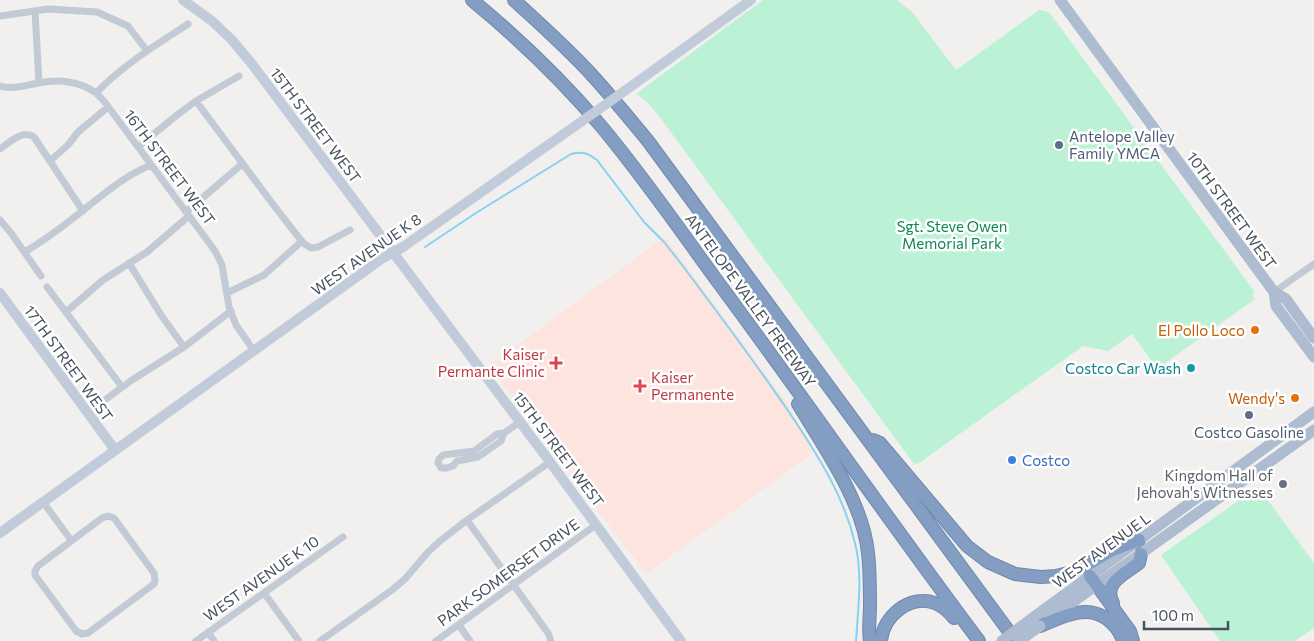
<svg xmlns="http://www.w3.org/2000/svg" width="1314" height="641" font-family="Commissioner,sans-serif">
<style>
.medical{fill:#fde4df}
.green{fill:#bbf2d5}
.lines{fill:none;stroke-linecap:round;stroke-linejoin:round}
.stream{stroke:#85d2f2;stroke-width:2}
.highway-casing{stroke:#6f88ad;stroke-width:14}
.street{stroke:#c2cad5;stroke-width:7}
.secondary{stroke:#c1cbda;stroke-width:10}
.primary{stroke:#adbcd0;stroke-width:11}
.highway{stroke:#849dc2;stroke-width:12}
.secondary-bridge{stroke:#c1cbda;stroke-width:10}
.primary-bridge{stroke:#adbcd0;stroke-width:11}
.service-dot{fill:#5c6f8a;stroke:#fff;stroke-width:2}
.food-dot{fill:#e8710a;stroke:#fff;stroke-width:2}
.health-dot{fill:#e0444e;stroke:#fff;stroke-width:2}
.culture-dot{fill:#0f9aa8;stroke:#fff;stroke-width:2}
.shop-dot{fill:#3f7fe0;stroke:#fff;stroke-width:2}
.worship-dot{fill:#6b7280;stroke:#fff;stroke-width:2}
.labels{text-anchor:middle;dominant-baseline:central;stroke-width:5;stroke-linejoin:round;paint-order:stroke}
.street-label{font-size:15px;fill:#46515e;stroke:#fff}
.service-label{font-size:15px;fill:#4e5e75;stroke:#fff;text-anchor:start}
.park-label{font-size:15px;fill:#108655;stroke:#fff}
.food-label{font-size:15px;fill:#c56008;stroke:#fff;text-anchor:end}
.health-label{font-size:15px;fill:#be3a42;stroke:#fff;text-anchor:end}
.culture-label{font-size:15px;fill:#0d838f;stroke:#fff;text-anchor:end}
.shop-label{font-size:15px;fill:#366cbe;stroke:#fff;text-anchor:start}
.worship-label{font-size:15px;fill:#5b616d;stroke:#fff;text-anchor:end}
</style>
<rect width="100%" height="100%" fill="#f2efef"/>
<path class="medical" d="M 665,237 L 790,407 L 813,453 L 646,574 L 489,366 Z"/>
<path class="green" d="M 763,0 L 897,0 L 912,12 L 956,70 L 1039,10 L 1049,12 L 1254,291 L 1253,297 L 1255,299 L 1161,366 L 1158,366 L 1154,364 L 1132,334 L 1108,351 L 1083,346 L 919,463 L 914,464 L 662,120 C 654,110 647,100 636,94 Z
M 1258,487 L 1314,563 L 1314,628 L 1295,641 L 1220,641 L 1161,555 Z"/>
<g class="lines">
<path class="stream" d="M 425,247 L 476,213 L 571,154 C 582,151 588,153 597,160 L 644,222 L 664,242 L 679,261 C 719,314 758,366 795,421 C 820,459 844,497 855,543 C 863,574 858,609 856,641"/>
<defs>
<path id="highway" d="M 472,0 C 518,38 562,80 601,126 C 642,175 678,227 715,278 C 804,398 889,521 979,641
M 514,0 C 540,24 567,48 591,74 C 611,96 630,119 648,141 L 1016,641
M 798,404 C 824,447 863,502 868,553 C 870,570 870,589 870,606 C 870,618 868,630 870,641
M 873,440 L 880,443 L 967,546 L 988,562 L 1015,574 L 1041,577 L 1056,576 L 1072,572 L 1088,564 L 1112,550 L 1139,540
M 1090,576 L 1130,631 L 1133,641
M 1113,603 C 1102,583 1125,574 1139,563 L 1141,554
M 1040,626 C 1060,618 1086,603 1107,619 C 1115,625 1120,631 1123,641
M 881,641 C 883,616 910,594 935,603 C 943,606 949,612 954,618"/>
</defs>
<use href="#highway" class="highway-casing"/>
<path class="street" d="M 35,11 L 39,83
M 0,16 L 48,9 L 97,12 L 128,26 L 147,51
M 0,86 C 13,90 26,85 39,83 C 58,79 80,81 96,93 C 99,95 101,99 104,101 L 215,251 L 222,265 L 229,307 L 236,325 L 254,351
M 96,93 C 123,65 156,45 188,24
M 196,101 L 272,203 L 303,243 L 311,248 L 318,247 L 350,230
M 138,147 L 177,115 L 196,101 L 239,76
M 0,149 C 10,142 23,129 34,137 L 83,211
M 50,161 L 68,145 L 78,132 L 108,107
M 186,212 L 242,164
M 0,220 L 11,233 L 41,276
M 25,252 C 41,242 57,231 72,219 C 97,200 121,177 151,165
M 129,263 L 161,315 L 184,347
M 47,287 L 122,387
M 1274,292 L 1314,264
M 227,293 L 264,275 L 302,241
M 66,312 L 103,280 L 147,252 L 189,216
M 102,402 L 132,380 L 184,347 L 231,311
M 504,433 L 501,441 L 478,457 L 457,461 L 453,466 L 447,468 L 441,468 L 438,463 L 439,459 L 443,455 L 474,451 L 497,434 L 504,433 L 520,422
M 43,502 L 71,540
M 108,516 L 114,518 L 154,573 L 155,580 L 154,584 L 88,633 L 82,634 L 76,631 L 35,575 L 35,571 L 38,566 L 102,518 Z
M 467,520 L 548,633 L 551,641
M 264,593 L 299,641
M 459,625 L 470,641
M 208,632 L 214,641
M 196,641 L 343,537
M 320,641 L 392,590 L 405,579 L 428,552 L 440,541 L 467,520 L 550,462
M 436,641 L 597,524"/>
<path class="secondary" d="M 183,0 L 212,21 L 232,40 L 252,64 L 550,462 L 681,641
M 626,90 L 751,0
M 0,293 L 115,450
M 0,533 L 383,258 L 403,247 L 578,124"/>
<path class="primary" d="M 1060,0 L 1274,292 L 1286,299 L 1314,338
M 1274,292 L 1276,306 L 1314,357
M 1034,617 L 1314,412
M 1049,619 L 1314,430"/>
<use href="#highway" class="highway"/>
<path class="secondary-bridge" d="M 578,124 L 626,90"/>
<path class="primary-bridge" d="M 1002,641 L 1034,617
M 1019,641 L 1040,626"/>
</g>
<g class="service-dot">
<circle cx="1059" cy="145" r="5"/>
<circle cx="1249" cy="415" r="5"/>
</g>
<g class="food-dot">
<circle cx="1255" cy="330" r="5"/>
<circle cx="1295" cy="398" r="5"/>
</g>
<g class="health-dot">
<path d="M553.5 355.5h5v5h5v5h-5v5h-5v-5h-5v-5h5z"/>
<path d="M637.5 378.5h5v5h5v5h-5v5h-5v-5h-5v-5h5z"/>
</g>
<circle class="culture-dot" cx="1191" cy="368" r="5"/>
<circle class="shop-dot" cx="1012" cy="460" r="5"/>
<circle class="worship-dot" cx="1283" cy="484" r="5"/>
<g class="labels">
<g class="street-label">
<text transform="translate(316 125) rotate(53)">15TH STREET WEST</text>
<text transform="translate(170 167) rotate(53)">16TH STREET WEST</text>
<text transform="translate(1232 210) rotate(54)">10TH STREET WEST</text>
<text transform="translate(366 254) rotate(-35)">WEST AVENUE K 8</text>
<text transform="translate(751 300) rotate(54)">ANTELOPE VALLEY FREEWAY</text>
<text transform="translate(69 363) rotate(54)">17TH STREET WEST</text>
<text transform="translate(559 449) rotate(53)">15TH STREET WEST</text>
<text transform="translate(1101 550) rotate(-36)">WEST AVENUE L</text>
<text transform="translate(508 572) rotate(-36)">PARK SOMERSET DRIVE</text>
<text transform="translate(261 578) rotate(-35)">WEST AVENUE K 10</text>
</g>
<g class="service-label">
<text x="1069" y="136">Antelope Valley<tspan x="1069" dy="17">Family YMCA</tspan></text>
<text x="1249" y="432" text-anchor="middle">Costco Gasoline</text>
</g>
<g class="park-label">
<text x="952" y="226">Sgt. Steve Owen<tspan x="952" dy="17">Memorial Park</tspan></text>
</g>
<g class="food-label">
<text x="1245" y="330">El Pollo Loco</text>
<text x="1285" y="398">Wendy's</text>
</g>
<g class="health-label">
<text x="545" y="354">Kaiser<tspan x="545" dy="17">Permante Clinic</tspan></text>
<text x="651" y="377" text-anchor="start">Kaiser<tspan x="651" dy="17">Permanente</tspan></text>
</g>
<g class="culture-label">
<text x="1181" y="368">Costco Car Wash</text>
</g>
<g class="shop-label">
<text x="1022" y="460">Costco</text>
</g>
<g class="worship-label">
<text x="1273" y="475">Kingdom Hall of<tspan x="1273" dy="17">Jehovah's Witnesses</tspan></text>
</g>
</g>
<path d="M1144 621v8h84v-8" fill="none" stroke="#46515e" stroke-width="2.5"/>
<text x="1152" y="621" font-size="15" fill="#46515e" stroke="#ffffff" stroke-width="4" paint-order="stroke">100 m</text>
</svg>
